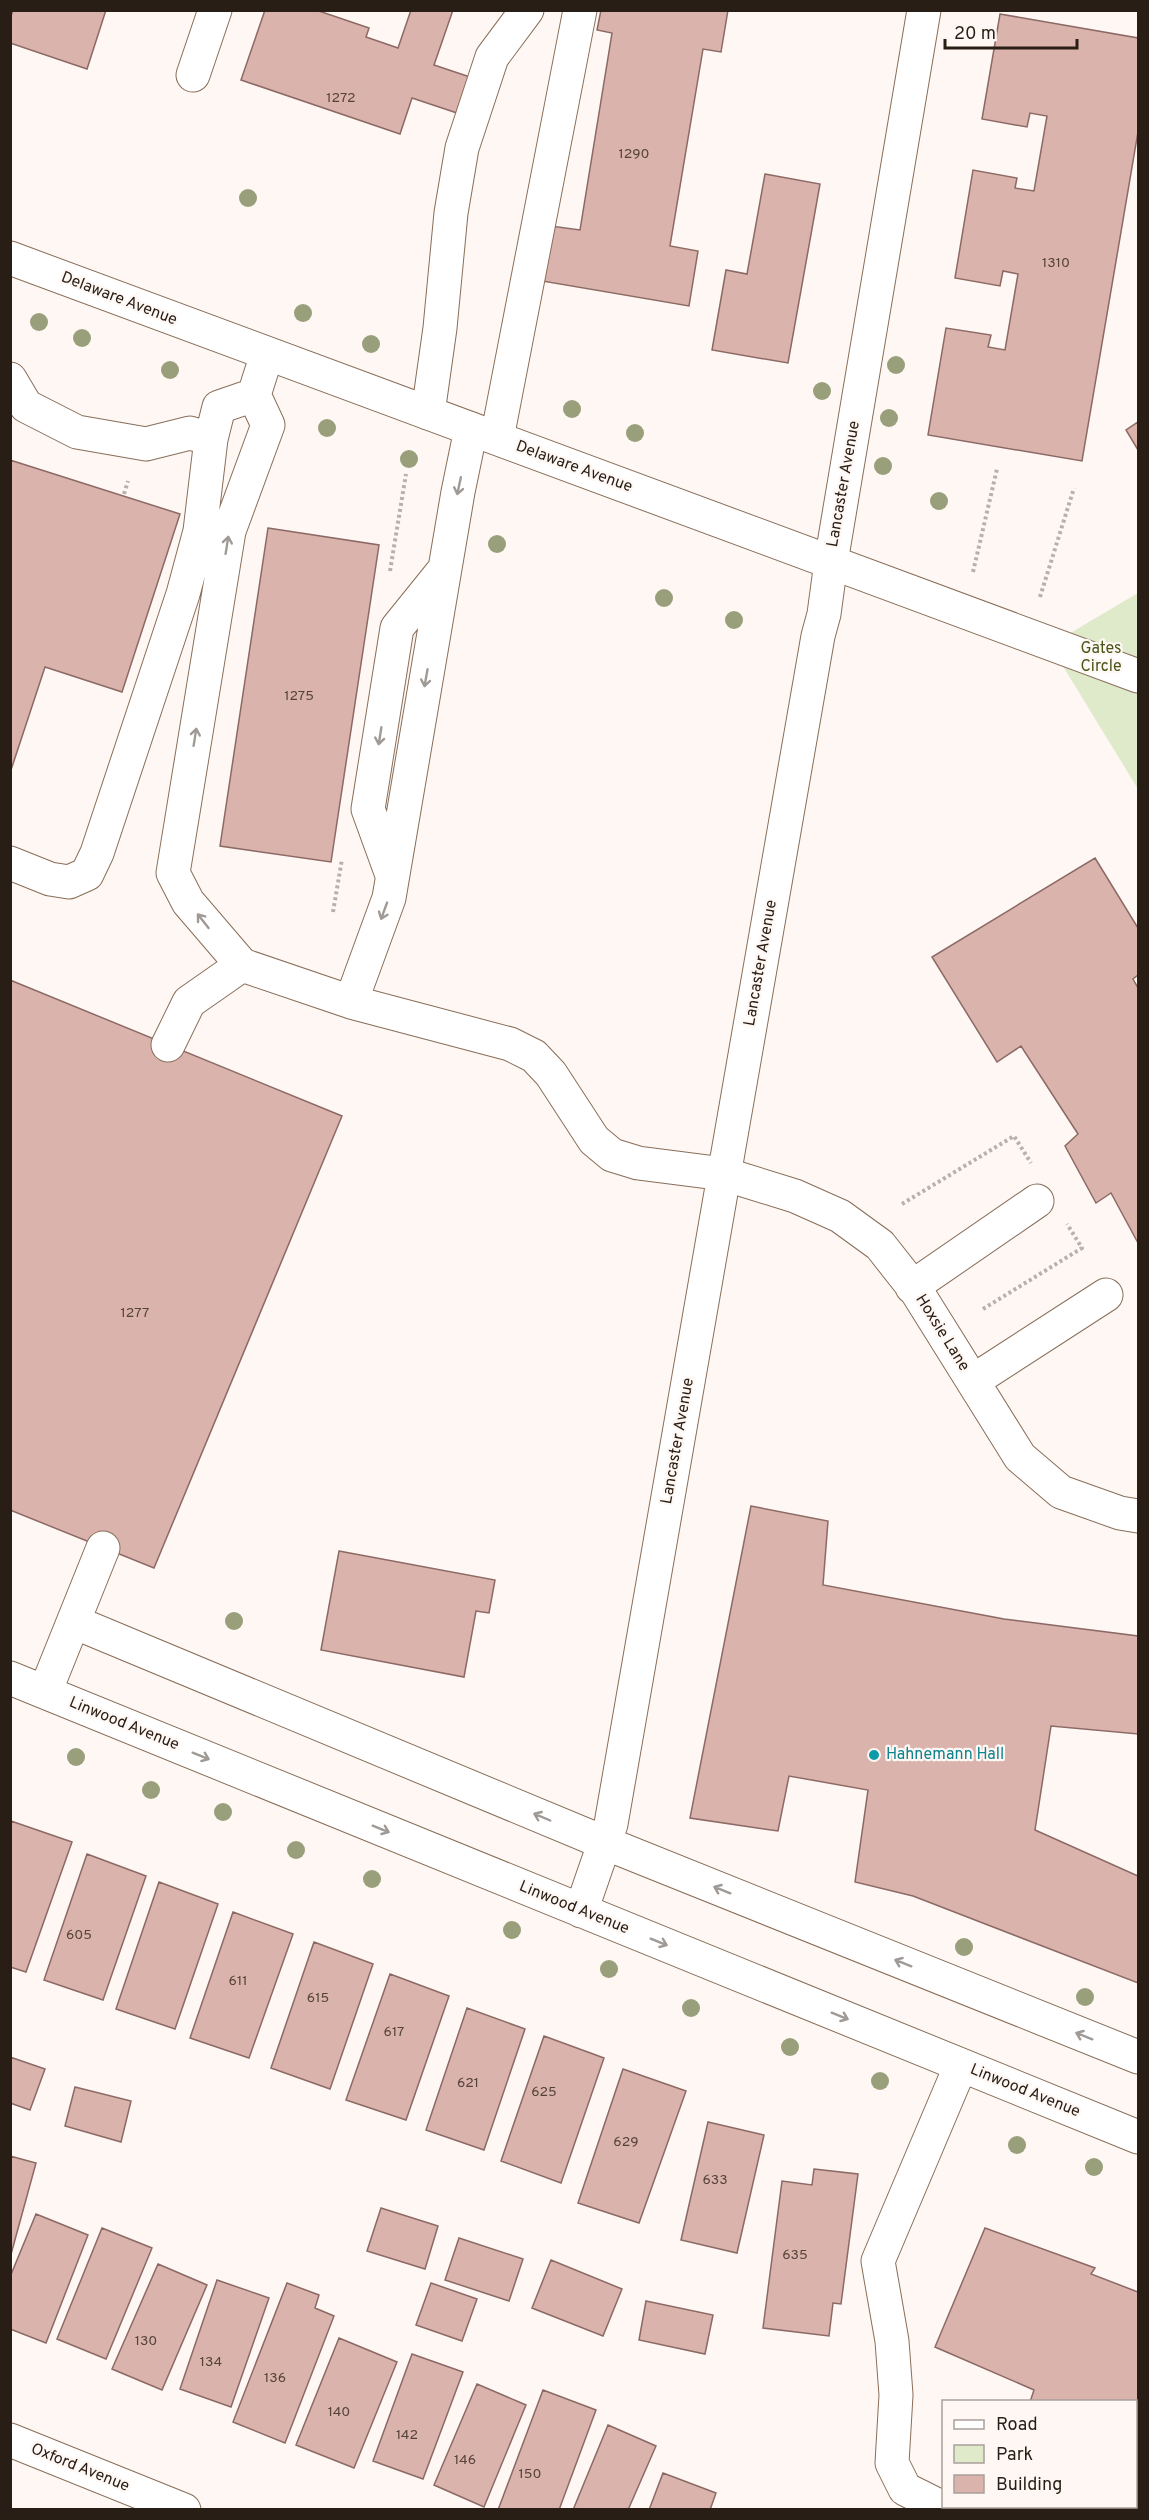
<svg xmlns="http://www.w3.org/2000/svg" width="1149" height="2520" font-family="Overpass,sans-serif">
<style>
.green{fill:#dfeacb}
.building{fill:#dab3ad;stroke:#8c6964;stroke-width:1.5}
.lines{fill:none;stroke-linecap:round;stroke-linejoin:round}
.minor-casing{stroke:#896e59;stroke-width:35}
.major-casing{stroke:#896e59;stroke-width:35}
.path{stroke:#b9b0ab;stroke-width:4;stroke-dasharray:3 3;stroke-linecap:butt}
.minor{stroke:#fff;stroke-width:33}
.major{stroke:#fff;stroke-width:33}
.tree{fill:#999e7b}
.oneway{stroke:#9f9a96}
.culture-dot{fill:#0f9aa8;stroke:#fef7f3;stroke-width:2}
.labels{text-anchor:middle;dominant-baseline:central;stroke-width:4.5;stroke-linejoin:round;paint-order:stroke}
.number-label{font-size:14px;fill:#55433b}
.street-label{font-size:16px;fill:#291e15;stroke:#fef7f3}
.park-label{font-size:16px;fill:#465619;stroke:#fef7f3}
.culture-label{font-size:16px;fill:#0d838f;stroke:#fef7f3;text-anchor:start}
</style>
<rect width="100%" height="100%" fill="#fef7f3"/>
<path class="green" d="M 1138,593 L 1138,789 L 1050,645 Z"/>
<path class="building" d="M 13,10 L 106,10 L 87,69 L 10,43 L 10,19 Z
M 265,10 L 316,10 L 369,28 L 366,37 L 398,48 L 411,10 L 453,10 L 434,65 L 470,77 L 457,113 L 412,98 L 400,134 L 241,80 Z
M 601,10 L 728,10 L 721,52 L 703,49 L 670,246 L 698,251 L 689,306 L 542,281 L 551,226 L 580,230 L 612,33 L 597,30 Z
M 1000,14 L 1138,38 L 1138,132 L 1082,461 L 928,435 L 946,328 L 991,335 L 988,347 L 1005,350 L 1018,274 L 1003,271 L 1000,286 L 955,278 L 973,170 L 1017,178 L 1015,188 L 1034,191 L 1047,116 L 1030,113 L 1027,127 L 982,119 Z
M 765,174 L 820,184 L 788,363 L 712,350 L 726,270 L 747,274 Z
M 1138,422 L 1138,450 L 1126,430 Z
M 10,460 L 180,514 L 122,692 L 45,667 L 10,773 Z
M 268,528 L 379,545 L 331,862 L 220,846 Z
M 1095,858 L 1138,928 L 1138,975 L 1133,979 L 1138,988 L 1138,1243 L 1111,1193 L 1096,1203 L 1065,1146 L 1078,1134 L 1021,1046 L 997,1062 L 932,957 Z
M 10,980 L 342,1116 L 154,1568 L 10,1510 Z
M 751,1506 L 828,1521 L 823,1585 L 1004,1619 L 1138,1636 L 1138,1734 L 1051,1726 L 1035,1830 L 1138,1876 L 1138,1983 L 913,1896 L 855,1882 L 868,1790 L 789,1776 L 778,1831 L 690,1818 Z
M 339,1551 L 495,1580 L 489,1613 L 476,1611 L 464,1677 L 321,1650 Z
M 11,1821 L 72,1842 L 26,1972 L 10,1967 Z
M 87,1854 L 146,1876 L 103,2000 L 44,1980 Z
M 159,1882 L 218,1904 L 175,2029 L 116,2009 Z
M 233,1912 L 293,1934 L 249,2058 L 190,2038 Z
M 314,1942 L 373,1964 L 330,2089 L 271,2068 Z
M 390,1974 L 449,1996 L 406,2120 L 346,2100 Z
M 467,2008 L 525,2029 L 484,2150 L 426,2130 Z
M 544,2036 L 604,2058 L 561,2183 L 501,2161 Z
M 10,2057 L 45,2069 L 30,2110 L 10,2103 Z
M 623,2069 L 686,2091 L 639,2223 L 578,2203 Z
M 75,2087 L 131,2101 L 121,2142 L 65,2126 Z
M 708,2122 L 764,2135 L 737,2253 L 681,2240 Z
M 10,2156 L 36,2163 L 10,2258 Z
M 814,2169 L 858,2174 L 841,2304 L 833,2303 L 829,2336 L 763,2328 L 782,2181 L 812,2185 Z
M 381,2208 L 438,2226 L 425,2269 L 367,2251 Z
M 36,2214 L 88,2235 L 46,2343 L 10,2329 L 10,2277 Z
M 102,2228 L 152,2248 L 106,2359 L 57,2339 Z
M 985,2228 L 1095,2268 L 1091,2274 L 1138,2292 L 1138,2464 L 1136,2463 L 1136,2402 L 1030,2402 L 1034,2390 L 935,2347 Z
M 459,2238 L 523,2259 L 509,2301 L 445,2280 Z
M 551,2260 L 622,2289 L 603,2336 L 532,2308 Z
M 158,2264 L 207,2285 L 162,2390 L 112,2369 Z
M 217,2280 L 269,2298 L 231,2407 L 180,2389 Z
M 287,2283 L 319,2295 L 315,2308 L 334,2316 L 285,2443 L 233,2422 Z
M 431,2283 L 477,2299 L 462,2341 L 416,2325 Z
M 646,2301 L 713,2315 L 705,2354 L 639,2340 Z
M 339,2338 L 397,2362 L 354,2468 L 296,2445 Z
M 412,2354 L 463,2372 L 423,2479 L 373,2461 Z
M 477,2384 L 526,2405 L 484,2507 L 434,2485 Z
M 543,2390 L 596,2410 L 559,2510 L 498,2510 Z
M 608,2425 L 656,2446 L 628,2510 L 573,2510 Z
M 663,2473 L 716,2493 L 710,2510 L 649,2510 Z"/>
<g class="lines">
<defs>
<path id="minor" d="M 193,75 L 215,10
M 267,354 L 254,395 L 268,425 L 229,531 L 173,873 L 188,902 L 242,965 L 351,1002 L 510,1044 L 534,1056 L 551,1074 L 594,1140 L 612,1155 L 638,1163 L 724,1174 L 795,1196 L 840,1216 L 880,1245 L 917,1292 L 1020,1457 L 1061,1492 L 1120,1513 L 1138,1516
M 10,379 L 26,406 L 77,432 L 146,444 L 190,433 L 211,439
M 428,413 L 440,328 L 451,213 L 462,148 L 492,57 L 527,10
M 497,438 L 580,10
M 10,863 L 50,879 L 69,882 L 87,874 L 97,853 L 183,594 L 200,531 L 211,439 L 219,407 L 254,395
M 392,875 L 368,809 L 397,628 L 443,571
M 351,1002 L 389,898 L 458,492 L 471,429
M 168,1045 L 189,1002 L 242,965
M 912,1287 L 1037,1201
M 973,1381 L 1106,1295
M 74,1622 L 605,1843 L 1138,2057
M 10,1678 L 1138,2137
M 45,1692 L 103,1548
M 581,1911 L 611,1824 L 818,636 L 824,614 L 831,562 L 924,10
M 10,2440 L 184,2510
M 947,2510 L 905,2489 L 892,2463 L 896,2395 L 892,2341 L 878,2261 L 961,2065"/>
<path id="major" d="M 10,258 L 1138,676"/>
</defs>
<use href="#minor" class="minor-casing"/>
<use href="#major" class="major-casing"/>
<path class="path" d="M 124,494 L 128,481
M 390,571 L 406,474
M 973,572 L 997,469
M 1040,597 L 1074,488
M 333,912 L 342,859
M 902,1204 L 1014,1136 L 1031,1163
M 983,1309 L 1082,1248 L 1067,1224"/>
<use href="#minor" class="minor"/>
<use href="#major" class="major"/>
</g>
<g class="tree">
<circle cx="248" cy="198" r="9"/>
<circle cx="303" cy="313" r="9"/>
<circle cx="39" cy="322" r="9"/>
<circle cx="82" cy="338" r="9"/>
<circle cx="371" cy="344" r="9"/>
<circle cx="896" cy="365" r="9"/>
<circle cx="170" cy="370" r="9"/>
<circle cx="822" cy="391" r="9"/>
<circle cx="572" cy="409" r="9"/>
<circle cx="889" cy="418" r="9"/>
<circle cx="327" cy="428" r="9"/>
<circle cx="635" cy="433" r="9"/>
<circle cx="409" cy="459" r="9"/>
<circle cx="883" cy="466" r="9"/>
<circle cx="939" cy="501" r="9"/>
<circle cx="497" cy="544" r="9"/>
<circle cx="664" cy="598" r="9"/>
<circle cx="734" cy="620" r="9"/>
<circle cx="234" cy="1621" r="9"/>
<circle cx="76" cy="1757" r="9"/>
<circle cx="151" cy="1790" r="9"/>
<circle cx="223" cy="1812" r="9"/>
<circle cx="296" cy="1850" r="9"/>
<circle cx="372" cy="1879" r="9"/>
<circle cx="512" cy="1930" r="9"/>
<circle cx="964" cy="1947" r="9"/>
<circle cx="609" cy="1969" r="9"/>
<circle cx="1085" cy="1997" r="9"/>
<circle cx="691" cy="2008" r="9"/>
<circle cx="790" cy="2047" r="9"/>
<circle cx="880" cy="2081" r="9"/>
<circle cx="1017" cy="2145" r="9"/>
<circle cx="1094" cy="2167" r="9"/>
</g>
<defs><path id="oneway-shaft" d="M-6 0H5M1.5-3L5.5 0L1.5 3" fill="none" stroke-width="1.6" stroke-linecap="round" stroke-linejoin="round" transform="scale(1.5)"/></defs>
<g class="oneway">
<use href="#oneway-shaft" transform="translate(459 486) rotate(102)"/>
<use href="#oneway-shaft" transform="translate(227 545) rotate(-81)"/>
<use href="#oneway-shaft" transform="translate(426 678) rotate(100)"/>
<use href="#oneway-shaft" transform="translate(380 736) rotate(99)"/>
<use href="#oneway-shaft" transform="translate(195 737) rotate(-81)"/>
<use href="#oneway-shaft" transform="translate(384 911) rotate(110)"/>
<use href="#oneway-shaft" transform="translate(203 921) rotate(-128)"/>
<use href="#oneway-shaft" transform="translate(201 1756) rotate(22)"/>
<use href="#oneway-shaft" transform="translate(542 1817) rotate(-157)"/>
<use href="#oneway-shaft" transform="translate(381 1829) rotate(22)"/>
<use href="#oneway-shaft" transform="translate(722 1890) rotate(-158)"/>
<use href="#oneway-shaft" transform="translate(659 1942) rotate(22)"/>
<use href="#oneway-shaft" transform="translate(903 1963) rotate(-158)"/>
<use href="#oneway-shaft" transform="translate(840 2016) rotate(22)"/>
<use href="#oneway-shaft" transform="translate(1084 2036) rotate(-158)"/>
</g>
<circle class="culture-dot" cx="874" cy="1755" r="6"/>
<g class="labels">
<g class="number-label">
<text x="341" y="98">1272</text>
<text x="634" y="154">1290</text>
<text x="1056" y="263">1310</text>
<text x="299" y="696">1275</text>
<text x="135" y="1313">1277</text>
<text x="79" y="1935">605</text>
<text x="238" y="1981">611</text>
<text x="318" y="1998">615</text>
<text x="394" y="2032">617</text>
<text x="468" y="2083">621</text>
<text x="544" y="2092">625</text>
<text x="626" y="2142">629</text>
<text x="715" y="2180">633</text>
<text x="795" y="2255">635</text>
<text x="146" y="2341">130</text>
<text x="211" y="2362">134</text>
<text x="275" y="2378">136</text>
<text x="339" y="2412">140</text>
<text x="407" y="2435">142</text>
<text x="465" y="2460">146</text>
<text x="530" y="2474">150</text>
</g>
<g class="street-label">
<text transform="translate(119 299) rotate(21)">Delaware Avenue</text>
<text transform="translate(574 467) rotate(20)">Delaware Avenue</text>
<text transform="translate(844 484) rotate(-80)">Lancaster Avenue</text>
<text transform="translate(761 963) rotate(-80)">Lancaster Avenue</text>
<text transform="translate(942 1333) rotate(58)">Hoxsie Lane</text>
<text transform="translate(678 1441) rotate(-80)">Lancaster Avenue</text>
<text transform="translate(124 1724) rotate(22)">Linwood Avenue</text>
<text transform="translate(574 1908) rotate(22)">Linwood Avenue</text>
<text transform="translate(1025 2091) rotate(22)">Linwood Avenue</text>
<text transform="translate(80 2468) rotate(22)">Oxford Avenue</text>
</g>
<g class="park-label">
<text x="1101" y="649">Gates<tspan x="1101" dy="18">Circle</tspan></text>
</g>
<g class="culture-label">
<text x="886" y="1755">Hahnemann Hall</text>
</g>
</g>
<rect width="1149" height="2520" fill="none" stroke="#291e15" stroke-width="24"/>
<rect x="942" y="2400" width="195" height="108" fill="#fef7f3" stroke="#a9a09a" stroke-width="1.5"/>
<rect x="954" y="2420" width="30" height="9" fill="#ffffff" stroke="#a9a09a" stroke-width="1.5"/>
<text x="996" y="2430" font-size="18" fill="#291e15">Road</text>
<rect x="954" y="2445" width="30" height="18" fill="#dfeacb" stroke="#a9a09a" stroke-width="1.5"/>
<text x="996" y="2460" font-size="18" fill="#291e15">Park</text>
<rect x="954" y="2475" width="30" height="18" fill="#dab3ad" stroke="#a9a09a" stroke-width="1.5"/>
<text x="996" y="2490" font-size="18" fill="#291e15">Building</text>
<path d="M945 39v9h132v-9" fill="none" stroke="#291e15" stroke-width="3"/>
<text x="954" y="39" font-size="18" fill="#291e15" stroke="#fef7f3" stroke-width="4.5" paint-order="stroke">20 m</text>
</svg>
